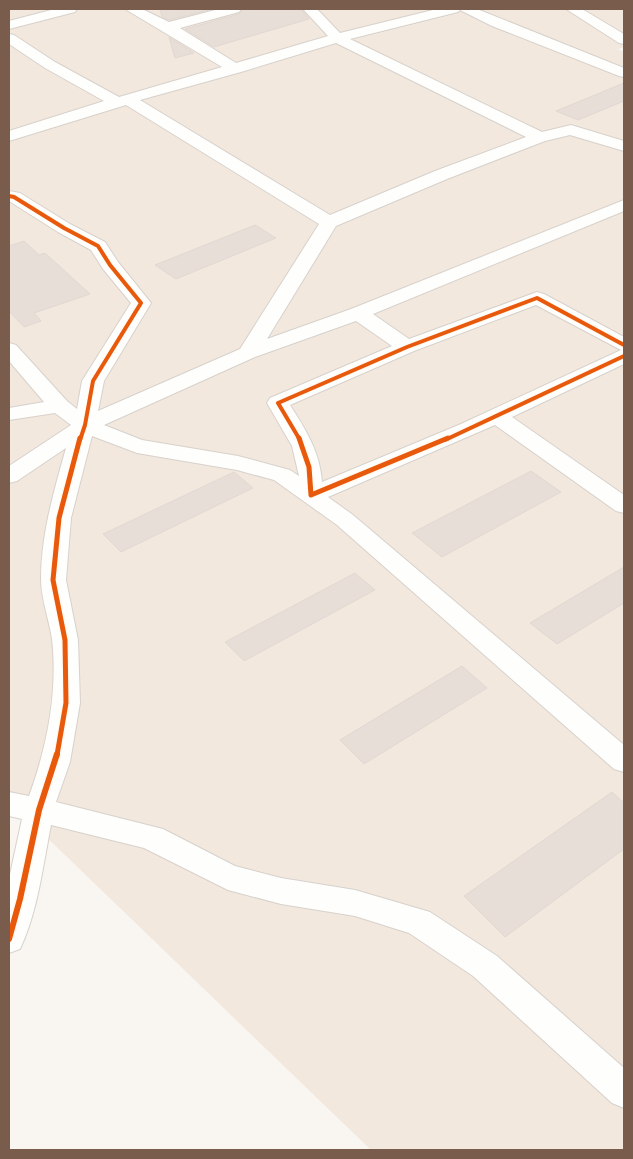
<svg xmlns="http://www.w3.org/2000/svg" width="633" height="1159" font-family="Barlow,sans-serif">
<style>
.residential{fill:#f2e8de}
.building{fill:#e6ded7;stroke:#e2d8d2}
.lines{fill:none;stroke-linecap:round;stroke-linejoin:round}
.minor-casing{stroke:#d7d1cb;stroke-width:2}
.minor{fill:#fefefd;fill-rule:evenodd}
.cycleway-far2-casing{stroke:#fffaf3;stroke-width:6}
.cycleway-far1-casing{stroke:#fffaf3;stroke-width:8}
.cycleway-casing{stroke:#fffaf3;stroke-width:9}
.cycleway-far2{stroke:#e8590c;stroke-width:4}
.cycleway-far1{stroke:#e8590c;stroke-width:5}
.cycleway{stroke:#e8590c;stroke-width:6}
</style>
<rect width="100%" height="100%" fill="#f9f5f0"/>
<path class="residential" d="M 9,9 L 624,9 L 624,47 L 618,49 L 624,52 L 624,1150 L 371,1150 L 9,801 Z"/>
<path class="building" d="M 160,9 L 213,9 L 169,20 L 162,17 Z
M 243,9 L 301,9 L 309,19 L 214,47 L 185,29 L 239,14 Z
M 169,37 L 194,53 L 175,58 Z
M 624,83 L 624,101 L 578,120 L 556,111 Z
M 255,225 L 276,238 L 176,279 L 155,265 Z
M 24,241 L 39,255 L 45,253 L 90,294 L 34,313 L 41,321 L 24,327 L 9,311 L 9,246 Z
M 531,471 L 561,492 L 442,557 L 412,533 Z
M 234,472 L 253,488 L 121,552 L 103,534 Z
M 624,567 L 624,603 L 557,644 L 530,623 Z
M 355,573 L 375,590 L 244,661 L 225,642 Z
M 462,666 L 487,688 L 364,764 L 340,740 Z
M 612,792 L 624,803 L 624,849 L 505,937 L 464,896 Z"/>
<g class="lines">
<defs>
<path id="minor" d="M 55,9 L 77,9 L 75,12 L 9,29 L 9,21 Z
M 125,9 L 142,9 L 169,22 L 219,9 L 241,9 L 239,12 L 180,28 L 236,63 L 328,36 L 303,9 L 317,9 L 340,33 L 437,9 L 477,9 L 624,68 L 624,77 L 619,76 L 492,26 L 460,10 L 458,12 L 350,39 L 542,132 L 571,125 L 624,141 L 624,151 L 570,135 L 545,141 L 447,179 L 336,226 L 267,339 L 351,309 L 624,200 L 624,211 L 373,314 L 409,339 L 537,292 L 544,294 L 624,337 L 624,364 L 512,417 L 624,495 L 624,513 L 616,511 L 495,425 L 328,497 L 353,515 L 624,745 L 624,772 L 614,769 L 337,525 L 274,480 L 237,470 L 137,453 L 92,436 L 71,518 L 66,580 L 78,640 L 80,703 L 70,762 L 56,802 L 163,829 L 235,866 L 281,878 L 355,890 L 430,912 L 497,956 L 624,1068 L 624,1108 L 612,1103 L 473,976 L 409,933 L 355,916 L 281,904 L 228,890 L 144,848 L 51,825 C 43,865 38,911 20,949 L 9,953 L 9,879 L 22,819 L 9,816 L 9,792 L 29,796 C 47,747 58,692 52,639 C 49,619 41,599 41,579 C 41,534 54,491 66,448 L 17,481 L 9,483 L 9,466 L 71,425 L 55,413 L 9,420 L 9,408 L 44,402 L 9,361 L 9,343 L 16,345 L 67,401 L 77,409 L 82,381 L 131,303 L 103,269 L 91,250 L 58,232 L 9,201 L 9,191 L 20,193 L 70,224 L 105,242 L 118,262 L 151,303 L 104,381 L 98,411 L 240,349 L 319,224 L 126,105 L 9,141 L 9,131 L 104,101 L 45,68 L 9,44 L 9,34 L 14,35 L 55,62 L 119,97 L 222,67 ZM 336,43 L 526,137 L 435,171 L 330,215 L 140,100 L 241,72 ZM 536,305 L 621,350 L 461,424 L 322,482 C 320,452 306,430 290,405 L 414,351 ZM 356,321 L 392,346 L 270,398 L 267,403 L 292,446 L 299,476 L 290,470 L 238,456 L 142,440 L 104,425 L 255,357 Z
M 566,9 L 582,9 L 624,34 L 624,44 L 619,43 Z"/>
</defs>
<use href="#minor" class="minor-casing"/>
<use href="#minor" class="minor"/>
<defs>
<path id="cycleway-far2" d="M 9,196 L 14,197 L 64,228 L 98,246 L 110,265 L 141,303 L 93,381 L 85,425 L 80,440
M 300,440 L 278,403 L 407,347 L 537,298 L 624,345
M 445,440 L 624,356"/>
<path id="cycleway-far1" d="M 299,438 L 309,467 L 311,495 L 448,438
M 57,755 L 66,703 L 65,640 L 53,580 L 59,518 L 80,438"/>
<path id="cycleway" d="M 9,939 L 20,899 L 39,810 L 57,754"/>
</defs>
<use href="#cycleway-far2" class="cycleway-far2-casing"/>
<use href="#cycleway-far1" class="cycleway-far1-casing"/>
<use href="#cycleway" class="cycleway-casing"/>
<use href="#cycleway-far2" class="cycleway-far2"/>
<use href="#cycleway-far1" class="cycleway-far1"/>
<use href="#cycleway" class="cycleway"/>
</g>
<rect width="633" height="1159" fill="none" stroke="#7a5c4d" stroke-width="20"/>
</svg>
